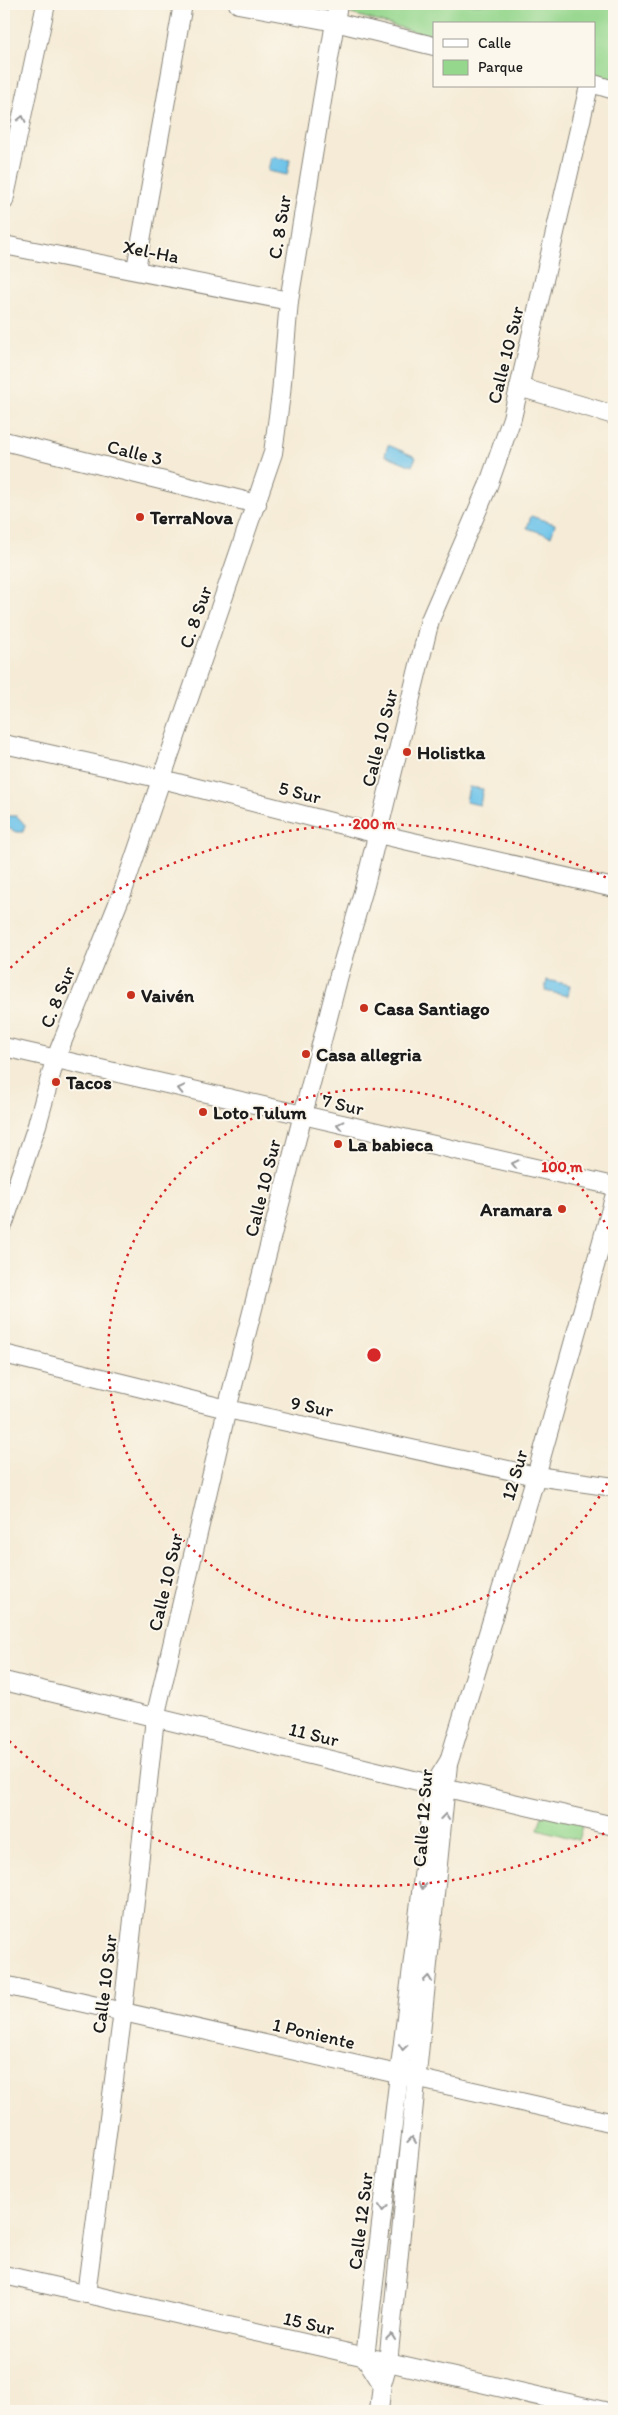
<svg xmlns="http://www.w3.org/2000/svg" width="618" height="2415" viewBox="0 0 618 2415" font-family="Itim,sans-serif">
<rect width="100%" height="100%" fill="#fbf7ec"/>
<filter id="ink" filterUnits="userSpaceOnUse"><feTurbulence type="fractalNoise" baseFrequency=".02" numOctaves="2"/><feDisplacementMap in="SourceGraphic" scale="10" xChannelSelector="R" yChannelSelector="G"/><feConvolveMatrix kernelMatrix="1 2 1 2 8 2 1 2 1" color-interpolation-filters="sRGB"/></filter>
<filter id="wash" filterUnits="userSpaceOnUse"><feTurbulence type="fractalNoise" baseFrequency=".0096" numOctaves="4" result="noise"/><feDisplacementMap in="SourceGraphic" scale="20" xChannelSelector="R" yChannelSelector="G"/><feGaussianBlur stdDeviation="1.12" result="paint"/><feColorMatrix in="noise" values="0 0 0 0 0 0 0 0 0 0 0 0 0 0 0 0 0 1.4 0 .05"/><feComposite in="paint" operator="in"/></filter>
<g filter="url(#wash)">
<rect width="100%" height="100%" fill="#f5ebd6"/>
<!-- green -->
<g fill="#96d78e" stroke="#597a55">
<path d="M 350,4 L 614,4 L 614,86 L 594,81 L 594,24 L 434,24 L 434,37 L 348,13 Z"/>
<path d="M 543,1812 L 583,1823 L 578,1840 L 538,1829 Z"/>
</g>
<!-- water -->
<g fill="#6bc2e9" stroke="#446f82">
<path d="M 271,157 L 290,160 L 287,175 L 268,171 Z"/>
<path d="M 388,445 L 416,457 L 412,466 L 385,455 Z"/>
<path d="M 531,516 L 555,524 L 551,536 L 527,528 Z"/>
<path d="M 469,787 L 483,789 L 480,805 L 466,802 Z"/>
<path d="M 8,816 L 17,816 L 25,825 L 23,832 L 16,832 L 4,826 L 4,819 Z"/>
<path d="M 547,980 L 570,985 L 568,996 L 545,991 Z"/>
</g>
</g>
<g filter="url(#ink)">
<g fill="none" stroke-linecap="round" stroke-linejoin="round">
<defs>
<g id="minor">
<path d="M 238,4 L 335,22 L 434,46"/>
<path d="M 594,84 L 614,90"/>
<path d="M 4,201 L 46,4"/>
<path d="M 4,245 L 289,301"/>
<path d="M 136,269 L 183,4"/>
<path d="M 519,387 L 614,415"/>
<path d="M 4,441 L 257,504"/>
<path d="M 4,744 L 162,779 L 378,834 L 614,888"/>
<path d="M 4,1047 L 614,1186"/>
<path d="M 4,1223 L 37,1125 L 55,1060 L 123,891 L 273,453 L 281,394 L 289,301 L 338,4"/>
<path d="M 4,1354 L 227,1409 L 536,1476 L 614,1487"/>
<path d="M 4,1681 L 447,1788 L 614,1826"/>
<path d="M 4,1985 L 614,2123"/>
<path d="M 4,2275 L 604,2411"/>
<path d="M 86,2294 L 123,2011 L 155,1718 L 227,1409 L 339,975 L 365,885 L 430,620 L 488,486 L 512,418 L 589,86"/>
<path d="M 382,2384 L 365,2357 L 434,1785 L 449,1761 L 536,1476 L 614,1198"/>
<path d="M 379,2411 L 382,2384 L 388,2363 L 448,1764"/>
</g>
</defs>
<!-- minor casing -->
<use href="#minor" stroke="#888479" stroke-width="20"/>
<!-- minor -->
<use href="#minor" stroke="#fff" stroke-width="18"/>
</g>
<!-- one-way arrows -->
<defs><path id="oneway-chevron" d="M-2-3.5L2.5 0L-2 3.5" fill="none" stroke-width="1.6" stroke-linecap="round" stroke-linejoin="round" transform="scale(1.25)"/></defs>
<g stroke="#999">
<use href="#oneway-chevron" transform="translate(22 119) rotate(-78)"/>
<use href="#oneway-chevron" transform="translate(181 1089) rotate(-167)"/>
<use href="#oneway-chevron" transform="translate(340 1125) rotate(-167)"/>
<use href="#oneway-chevron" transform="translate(515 1164) rotate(-167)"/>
<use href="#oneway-chevron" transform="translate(445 1817) rotate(-84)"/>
<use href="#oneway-chevron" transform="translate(422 1886) rotate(97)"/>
<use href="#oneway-chevron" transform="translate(428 1979) rotate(-84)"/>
<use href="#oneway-chevron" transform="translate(403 2047) rotate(97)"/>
<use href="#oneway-chevron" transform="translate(412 2140) rotate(-84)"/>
<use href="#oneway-chevron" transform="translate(383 2208) rotate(97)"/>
<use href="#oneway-chevron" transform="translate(391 2337) rotate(-84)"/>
</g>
</g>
<!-- distance rings -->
<g fill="none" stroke="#d62828" stroke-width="2.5" stroke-dasharray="2.5 5">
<path d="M614 1470A266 266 0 1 1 614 1240"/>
<path d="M611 1830A531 531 0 0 1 5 1737M5 973A531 531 0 0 1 611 880"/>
</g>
<!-- markers -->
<g fill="#c8321e" stroke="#fbf7ec" stroke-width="2">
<circle cx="140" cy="517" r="5"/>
<circle cx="407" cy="752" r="5"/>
<circle cx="131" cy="995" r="5"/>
<circle cx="364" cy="1008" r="5"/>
<circle cx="306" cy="1054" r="5"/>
<circle cx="56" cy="1082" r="5"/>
<circle cx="203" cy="1112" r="5"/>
<circle cx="338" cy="1144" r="5"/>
<circle cx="562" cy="1209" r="5"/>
</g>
<g text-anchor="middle" stroke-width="4" stroke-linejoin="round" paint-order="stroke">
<!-- street labels -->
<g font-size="19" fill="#1c1c1c" stroke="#fbf7ec">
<text transform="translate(279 227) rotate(-81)" y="7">C. 8 Sur</text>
<text transform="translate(151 251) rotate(11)" y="7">Xel-Ha</text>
<text transform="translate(505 355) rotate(-76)" y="7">Calle 10 Sur</text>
<text transform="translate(135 452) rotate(14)" y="7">Calle 3</text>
<text transform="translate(195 617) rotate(-71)" y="7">C. 8 Sur</text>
<text transform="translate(379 738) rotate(-76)" y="7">Calle 10 Sur</text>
<text transform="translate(300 792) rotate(14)" y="7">5 Sur</text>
<text transform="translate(57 997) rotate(-68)" y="7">C. 8 Sur</text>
<text transform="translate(343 1104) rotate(13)" y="7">7 Sur</text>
<text transform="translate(262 1188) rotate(-76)" y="7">Calle 10 Sur</text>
<text transform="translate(312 1406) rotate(12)" y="7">9 Sur</text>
<text transform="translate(514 1475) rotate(-74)" y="7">12 Sur</text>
<text transform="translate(165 1582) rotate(-77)" y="7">Calle 10 Sur</text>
<text transform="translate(314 1734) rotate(14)" y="7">11 Sur</text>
<text transform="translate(422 1818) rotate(-86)" y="7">Calle 12 Sur</text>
<text transform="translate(104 1984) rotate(-83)" y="7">Calle 10 Sur</text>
<text transform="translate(314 2033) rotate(13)" y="7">1 Poniente</text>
<text transform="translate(360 2221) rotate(-83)" y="7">Calle 12 Sur</text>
<text transform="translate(309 2323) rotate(13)" y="7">15 Sur</text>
</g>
<!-- poi labels -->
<g font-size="19" font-weight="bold" fill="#1c1c1c" stroke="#fbf7ec" text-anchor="start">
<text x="150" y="524">TerraNova</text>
<text x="417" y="759">Holistka</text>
<text x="141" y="1002">Vaivén</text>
<text x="374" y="1015">Casa Santiago</text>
<text x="316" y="1061">Casa allegria</text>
<text x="66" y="1089">Tacos</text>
<text x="213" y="1119">Loto Tulum</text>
<text x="348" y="1151">La babieca</text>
<text x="552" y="1216" text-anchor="end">Aramara</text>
</g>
</g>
<circle cx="374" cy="1355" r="8" fill="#d62828" stroke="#fbf7ec" stroke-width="2.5"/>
<g font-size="15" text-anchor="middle" font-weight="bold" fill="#d62828" stroke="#fbf7ec" stroke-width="4" stroke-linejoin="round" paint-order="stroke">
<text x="374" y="829">200 m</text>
<text x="562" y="1172">100 m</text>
</g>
<!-- margin -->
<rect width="618" height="2415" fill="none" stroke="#fbf7ec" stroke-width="20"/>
<!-- legend -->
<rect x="433" y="22" width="162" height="65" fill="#fbf7ec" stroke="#a29f99"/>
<rect x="443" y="39" width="25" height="8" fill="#ffffff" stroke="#a29f99"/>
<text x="478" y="48" font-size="15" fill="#1c1c1c">Calle</text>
<rect x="443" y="60" width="25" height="15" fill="#96d78e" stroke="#a29f99"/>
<text x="478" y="72" font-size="15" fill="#1c1c1c">Parque</text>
</svg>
